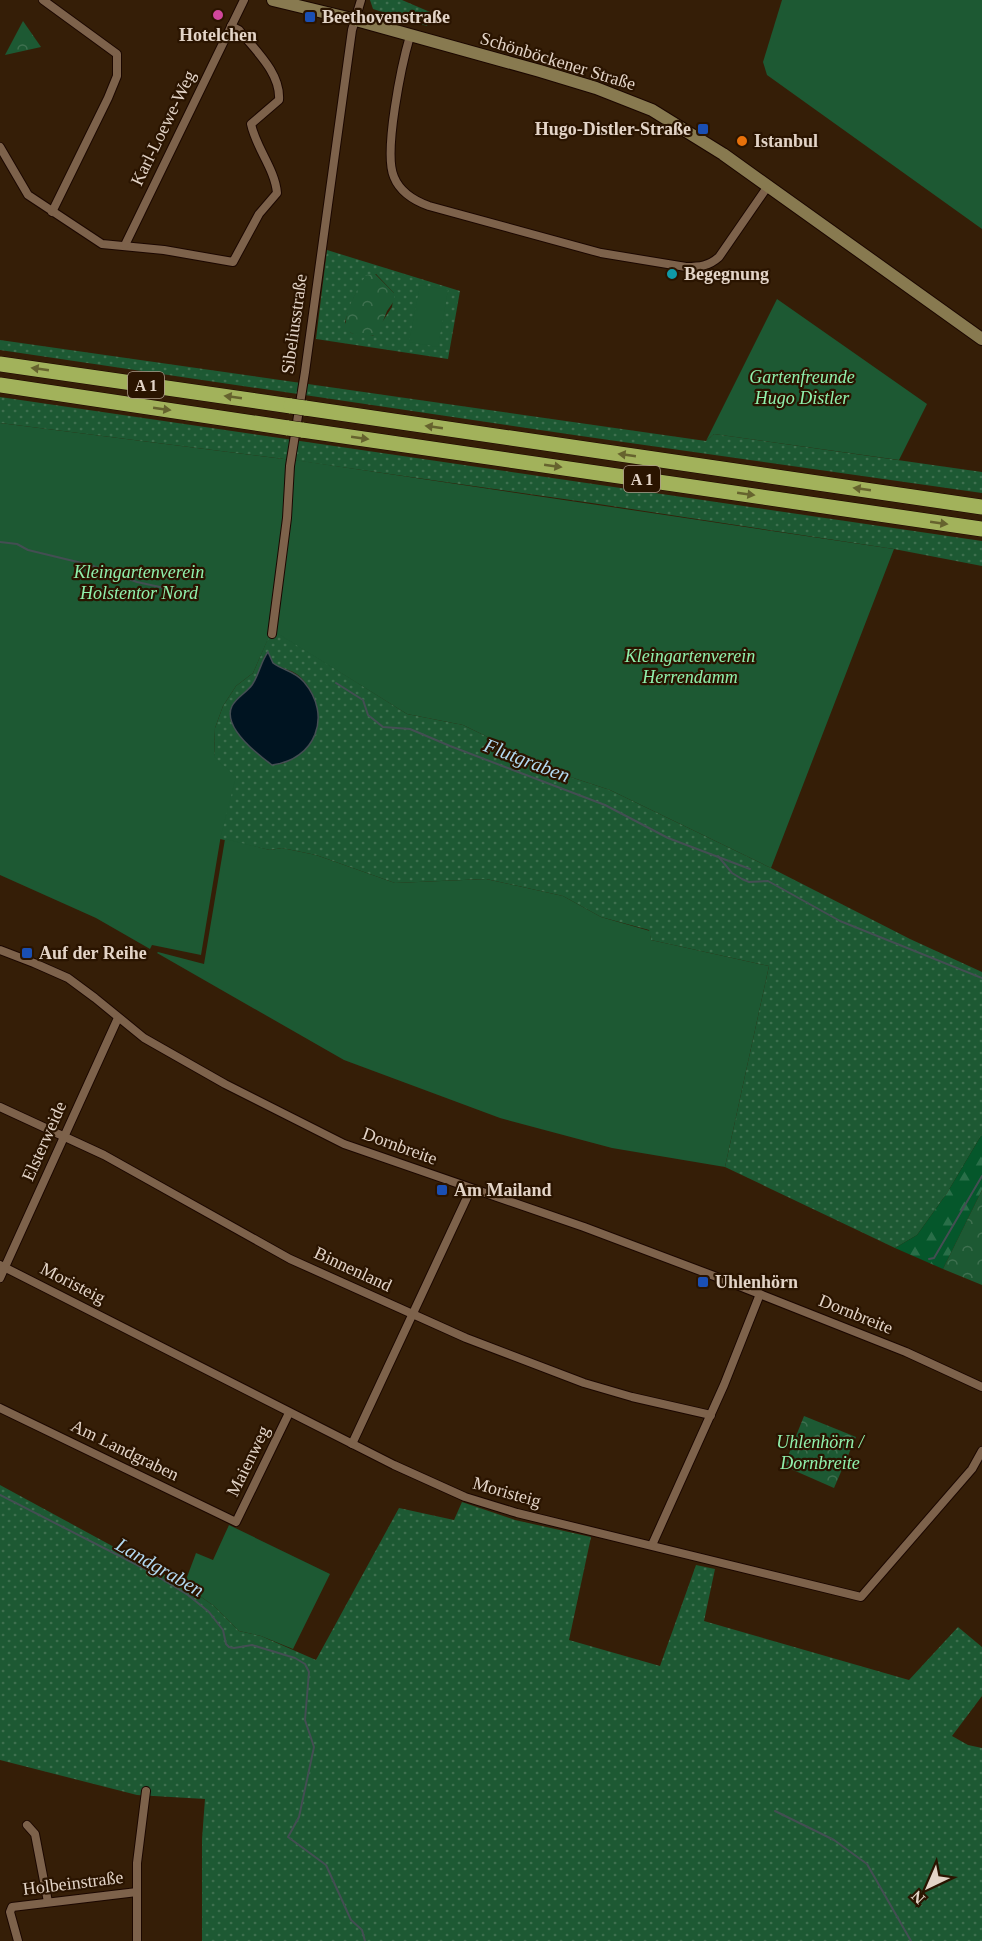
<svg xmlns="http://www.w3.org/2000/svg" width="982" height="1941" viewBox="0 0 982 1941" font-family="Georgia,serif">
<defs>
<pattern id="grass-dots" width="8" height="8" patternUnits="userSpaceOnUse" patternTransform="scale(1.5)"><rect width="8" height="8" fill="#1d5933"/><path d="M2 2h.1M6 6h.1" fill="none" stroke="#3e704f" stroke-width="1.8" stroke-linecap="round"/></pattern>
<pattern id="forest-firs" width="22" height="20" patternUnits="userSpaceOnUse" patternTransform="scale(1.5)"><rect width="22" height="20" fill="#05572b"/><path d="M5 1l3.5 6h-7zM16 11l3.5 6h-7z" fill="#296e48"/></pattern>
<pattern id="park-crowns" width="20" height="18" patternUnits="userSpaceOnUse" patternTransform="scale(1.5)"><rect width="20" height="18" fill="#1d5933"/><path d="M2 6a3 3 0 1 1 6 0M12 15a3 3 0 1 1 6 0" fill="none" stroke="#3e704f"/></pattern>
</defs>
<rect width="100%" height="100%" fill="#351e07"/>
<!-- grass -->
<g fill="url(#grass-dots)" fill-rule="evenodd">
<path d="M 370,0 L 402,0 L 430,12 L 427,26 L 373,9 Z"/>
<path d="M 327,250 L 460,291 L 448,359 L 316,339 ZM 376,274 L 394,293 L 392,307 L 373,336 L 351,333 L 345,322 C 351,304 357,282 376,274 Z"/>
<path d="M 0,340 L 706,441 L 714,434 L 982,472 L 982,493 L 581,436 L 0,350 Z"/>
<path d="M 0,397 L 982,541 L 982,566 L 894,549 L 592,503 L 292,460 L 0,423 Z"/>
<path d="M 272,629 L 407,714 L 463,725 L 500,743 L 531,764 L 610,790 L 771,868 L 910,939 L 982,972 L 982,1134 L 947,1193 L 917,1235 L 895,1248 L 725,1167 L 769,966 L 651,940 L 649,930 L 601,917 L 563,896 L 486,879 L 395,883 L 316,855 L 282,848 L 270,850 L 220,839 L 214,757 L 215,728 L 223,706 L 236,686 L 253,673 ZM 268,652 L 273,663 C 280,668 290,669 298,675 C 324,697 326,738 295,757 C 290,760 285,764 279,764 C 260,763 238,735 230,719 L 234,703 L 251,686 L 260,672 L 264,657 Z"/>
<path d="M 0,1485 L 184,1585 L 214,1606 L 239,1631 L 261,1636 L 316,1660 L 399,1508 L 454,1520 L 462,1502 L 515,1520 L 591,1537 L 569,1640 L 660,1666 L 696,1565 L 715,1569 L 704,1621 L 909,1680 L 958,1627 L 982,1647 L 982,1696 L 952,1736 L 968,1745 L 982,1748 L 982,1941 L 202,1941 L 202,1839 L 205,1799 L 137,1795 L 0,1760 Z"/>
</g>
<!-- forest -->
<path fill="url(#forest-firs)" d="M 982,1134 L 982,1190 L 943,1269 L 895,1248 L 917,1235 L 947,1193 Z"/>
<!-- park -->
<g fill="url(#park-crowns)">
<path d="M 23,21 L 41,47 L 5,55 Z"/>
<path d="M 375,274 L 394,293 L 394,301 L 387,311 L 378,334 C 371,337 362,337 354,334 C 333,328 359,287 366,275 Z"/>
<path d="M 982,1190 L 982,1285 L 943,1269 Z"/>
<path d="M 804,1416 L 856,1437 L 834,1488 L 784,1466 Z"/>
</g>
<!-- garden -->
<g fill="#1d5933">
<path d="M 782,0 L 982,0 L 982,229 L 767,75 L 763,62 Z"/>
<path d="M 420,285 L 448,290 L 438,347 L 409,342 Z"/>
<path d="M 777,299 L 927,404 L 899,460 L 714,434 L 706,441 Z"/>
<path d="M 0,423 L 292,460 L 287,518 L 295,460 L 894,549 L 771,868 L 610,790 L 531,764 L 500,743 L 463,725 L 407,714 L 272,630 L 253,673 L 236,686 L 223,706 L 215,728 L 214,757 L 236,777 L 221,835 L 201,955 L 152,945 L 150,949 L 96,918 L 0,875 Z"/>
<path d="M 225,839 L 270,850 L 282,848 L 316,855 L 395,883 L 486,879 L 563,896 L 601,917 L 650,931 L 651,940 L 769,966 L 725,1167 L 612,1148 L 500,1118 L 344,1060 L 157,953 L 158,952 L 204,964 Z"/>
<path d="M 229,1525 L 330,1574 L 293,1649 L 261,1636 L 239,1631 L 214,1606 L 184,1585 L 196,1553 L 213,1560 Z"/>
</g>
<!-- water -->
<path fill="#001421" stroke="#444e53" stroke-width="1.5" d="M 268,652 L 273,663 C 284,671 295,671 304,682 C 333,716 315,760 272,765 C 257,754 222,727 232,706 C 237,697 246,693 252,685 C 259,675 261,661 268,652 Z"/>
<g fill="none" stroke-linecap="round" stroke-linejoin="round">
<!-- stream -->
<g stroke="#444e53" stroke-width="2">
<path d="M 0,542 L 17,544 L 28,550 L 90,565 L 137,582 L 178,591 L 188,596"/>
<path d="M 336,683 L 363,700 L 368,715 L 383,727 L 410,729 L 450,746 L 605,805 L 668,838 L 750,869"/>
<path d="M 718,856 L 732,873 L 742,879 L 749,882 L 768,881 L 840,921 L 982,978"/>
<path d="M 929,1259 L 934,1258 L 982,1176"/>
<path d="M 0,1495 L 147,1570 L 188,1595 L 209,1612 L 223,1630 L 226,1644 L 229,1647 L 234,1648 L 252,1645 L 295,1658 L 305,1664 L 309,1672 L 305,1720 L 314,1747 L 299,1817 L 288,1837 L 326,1865 L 351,1920 L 362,1930 L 365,1941"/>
<path d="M 775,1811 L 834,1840 L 867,1864 L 911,1941"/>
</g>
<defs>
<g id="street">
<path d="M 43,0 L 117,54 L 117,76 L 108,98 L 52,212"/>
<path d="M 410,36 C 402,63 383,153 394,177 C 400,192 415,201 429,206 L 601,253 L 686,267 C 700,267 709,266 719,257 L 768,186"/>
<path d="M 0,147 L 28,195 L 102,244 L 164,250 L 233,262 L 259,214 L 277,193 C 275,169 256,148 251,124 L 279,100 C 281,73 255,50 239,30 L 231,26"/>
<path d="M 125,245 L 244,0"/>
<path d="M 272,634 L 287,518 L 290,466 L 305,372 L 352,30 L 361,0"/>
<path d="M 0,950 L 34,963 L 68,978 L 95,998 L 144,1038 L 225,1084 L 344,1144 L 584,1227 L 714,1276 L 906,1352 L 982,1387"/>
<path d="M 0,1107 L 104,1155 L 290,1259 L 466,1338 L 584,1383 L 632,1397 L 711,1415"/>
<path d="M 0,1265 L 394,1465 L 465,1497 L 517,1513 L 861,1597 L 972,1469 L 982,1451"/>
<path d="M 0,1278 L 118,1018"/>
<path d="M 0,1408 L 236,1522 L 289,1413"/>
<path d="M 352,1444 L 471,1189"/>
<path d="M 652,1545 L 724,1385 L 760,1294"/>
<path d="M 27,1825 L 35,1834 L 48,1902"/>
<path d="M 18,1941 L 10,1912 L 12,1907 L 137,1892"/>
<path d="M 137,1941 L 137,1863 L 146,1791"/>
</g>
<path id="secondary" d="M 273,0 L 356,20 L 540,71 L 596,88 L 652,110 L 723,154 L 982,339"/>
<g id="highway">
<path d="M 0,364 L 291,406"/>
<path d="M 0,385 L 288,428"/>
<path d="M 305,408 L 982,507"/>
<path d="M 302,430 L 982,529"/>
</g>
</defs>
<!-- street casing -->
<use href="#street" stroke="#1b0700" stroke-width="10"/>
<!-- secondary casing -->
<use href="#secondary" stroke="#1b0700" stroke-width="14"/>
<!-- highway casing -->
<use href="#highway" stroke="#1b0700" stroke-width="16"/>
<!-- street -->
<use href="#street" stroke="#7d624b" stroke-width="8"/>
<!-- secondary -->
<use href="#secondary" stroke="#887a50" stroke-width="12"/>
<!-- highway -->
<use href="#highway" stroke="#a2b25b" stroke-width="15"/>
<defs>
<g id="highway-bridge">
<path d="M 291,406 L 305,408"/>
<path d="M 288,428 L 302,430"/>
</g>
</defs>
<!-- highway-bridge casing -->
<use href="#highway-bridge" stroke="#1b0700" stroke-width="16" stroke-linecap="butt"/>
<!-- highway-bridge -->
<use href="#highway-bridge" stroke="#a2b25b" stroke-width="15"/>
</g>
<!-- one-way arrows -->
<defs><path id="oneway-solid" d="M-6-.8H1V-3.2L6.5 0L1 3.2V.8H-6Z" transform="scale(1.5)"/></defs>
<g fill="#66632e">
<use href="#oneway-solid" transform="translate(40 369) rotate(-172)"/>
<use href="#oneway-solid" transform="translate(233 397) rotate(-172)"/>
<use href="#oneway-solid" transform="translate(162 409) rotate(8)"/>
<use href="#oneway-solid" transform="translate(434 427) rotate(-172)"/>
<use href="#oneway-solid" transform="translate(360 438) rotate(8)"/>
<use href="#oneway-solid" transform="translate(627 455) rotate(-172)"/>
<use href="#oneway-solid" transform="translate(553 466) rotate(8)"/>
<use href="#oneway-solid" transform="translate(862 489) rotate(-172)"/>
<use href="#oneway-solid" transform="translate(746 494) rotate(8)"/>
<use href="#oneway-solid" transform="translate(939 523) rotate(8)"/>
</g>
<!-- markers -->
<circle fill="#d1479c" stroke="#2a1400" stroke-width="2" cx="218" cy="15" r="6"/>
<g fill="#1a4fb4" stroke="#2a1400" stroke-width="2">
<rect x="304" y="11" width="12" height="12" rx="3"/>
<rect x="697" y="123" width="12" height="12" rx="3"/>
<rect x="21" y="947" width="12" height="12" rx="3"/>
<rect x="436" y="1184" width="12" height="12" rx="3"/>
<rect x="697" y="1276" width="12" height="12" rx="3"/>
</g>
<circle fill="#e8710a" stroke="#2a1400" stroke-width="2" cx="742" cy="141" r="6"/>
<circle fill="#0f9aa8" stroke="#2a1400" stroke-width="2" cx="672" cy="274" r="6"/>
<g text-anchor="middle" stroke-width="4.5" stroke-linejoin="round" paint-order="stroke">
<!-- shield labels -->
<g fill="#2a1400" stroke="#ac9a8b" stroke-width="1.5">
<rect x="128" y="372" width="36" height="26" rx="4.5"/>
<rect x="624" y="466" width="36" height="26" rx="4.5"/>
</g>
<g font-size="16" font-weight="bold" fill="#e3d4c7">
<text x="146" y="391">A 1</text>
<text x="642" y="485">A 1</text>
</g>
<!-- poi labels -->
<g font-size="18" font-weight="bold" fill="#e3d4c7" stroke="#2a1400" text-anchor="start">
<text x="322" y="23">Beethovenstraße</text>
<text x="218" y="41" text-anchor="middle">Hotelchen</text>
<text x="691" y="135" text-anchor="end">Hugo-Distler-Straße</text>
<text x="754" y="147">Istanbul</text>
<text x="684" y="280">Begegnung</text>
<text x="39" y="959">Auf der Reihe</text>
<text x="454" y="1196">Am Mailand</text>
<text x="715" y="1288">Uhlenhörn</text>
</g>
<!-- street labels -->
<g font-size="18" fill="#e3d4c7" stroke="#2a1400">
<text transform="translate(558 61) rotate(17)" y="6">Schönböckener Straße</text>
<text transform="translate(163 128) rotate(-64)" y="6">Karl-Loewe-Weg</text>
<text transform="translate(294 324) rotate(-82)" y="6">Sibeliusstraße</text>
<text transform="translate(44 1141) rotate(-66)" y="6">Elsterweide</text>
<text transform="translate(400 1146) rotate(20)" y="6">Dornbreite</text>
<text transform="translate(353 1269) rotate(25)" y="6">Binnenland</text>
<text transform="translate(73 1283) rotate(27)" y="6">Moristeig</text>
<text transform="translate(856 1314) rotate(22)" y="6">Dornbreite</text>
<text transform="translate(125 1450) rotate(26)" y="6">Am Landgraben</text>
<text transform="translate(248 1461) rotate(-64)" y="6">Maienweg</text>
<text transform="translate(507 1492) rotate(16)" y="6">Moristeig</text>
<text transform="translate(73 1883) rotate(-7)" y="6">Holbeinstraße</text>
</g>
<!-- park labels -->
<g font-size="18" font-style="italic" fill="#90f1ac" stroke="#2a1400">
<text x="802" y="383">Gartenfreunde<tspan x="802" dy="21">Hugo Distler</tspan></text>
<text x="139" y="578">Kleingartenverein<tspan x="139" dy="21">Holstentor Nord</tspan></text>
<text x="690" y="662">Kleingartenverein<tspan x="690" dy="21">Herrendamm</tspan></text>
<text x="820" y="1448">Uhlenhörn /<tspan x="820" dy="21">Dornbreite</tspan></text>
</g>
<!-- water labels -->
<g font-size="20" font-style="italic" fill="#b2d9f1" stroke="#2a1400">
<text transform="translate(527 760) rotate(21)" y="7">Flutgraben</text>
<text transform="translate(160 1567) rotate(30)" y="7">Landgraben</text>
</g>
</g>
<!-- north arrow -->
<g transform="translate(928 1887) rotate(224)" stroke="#2a1400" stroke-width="4.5" paint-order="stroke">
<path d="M0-4.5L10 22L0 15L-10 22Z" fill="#e3d4c7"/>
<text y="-9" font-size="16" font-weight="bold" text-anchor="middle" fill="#e3d4c7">N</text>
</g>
</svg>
